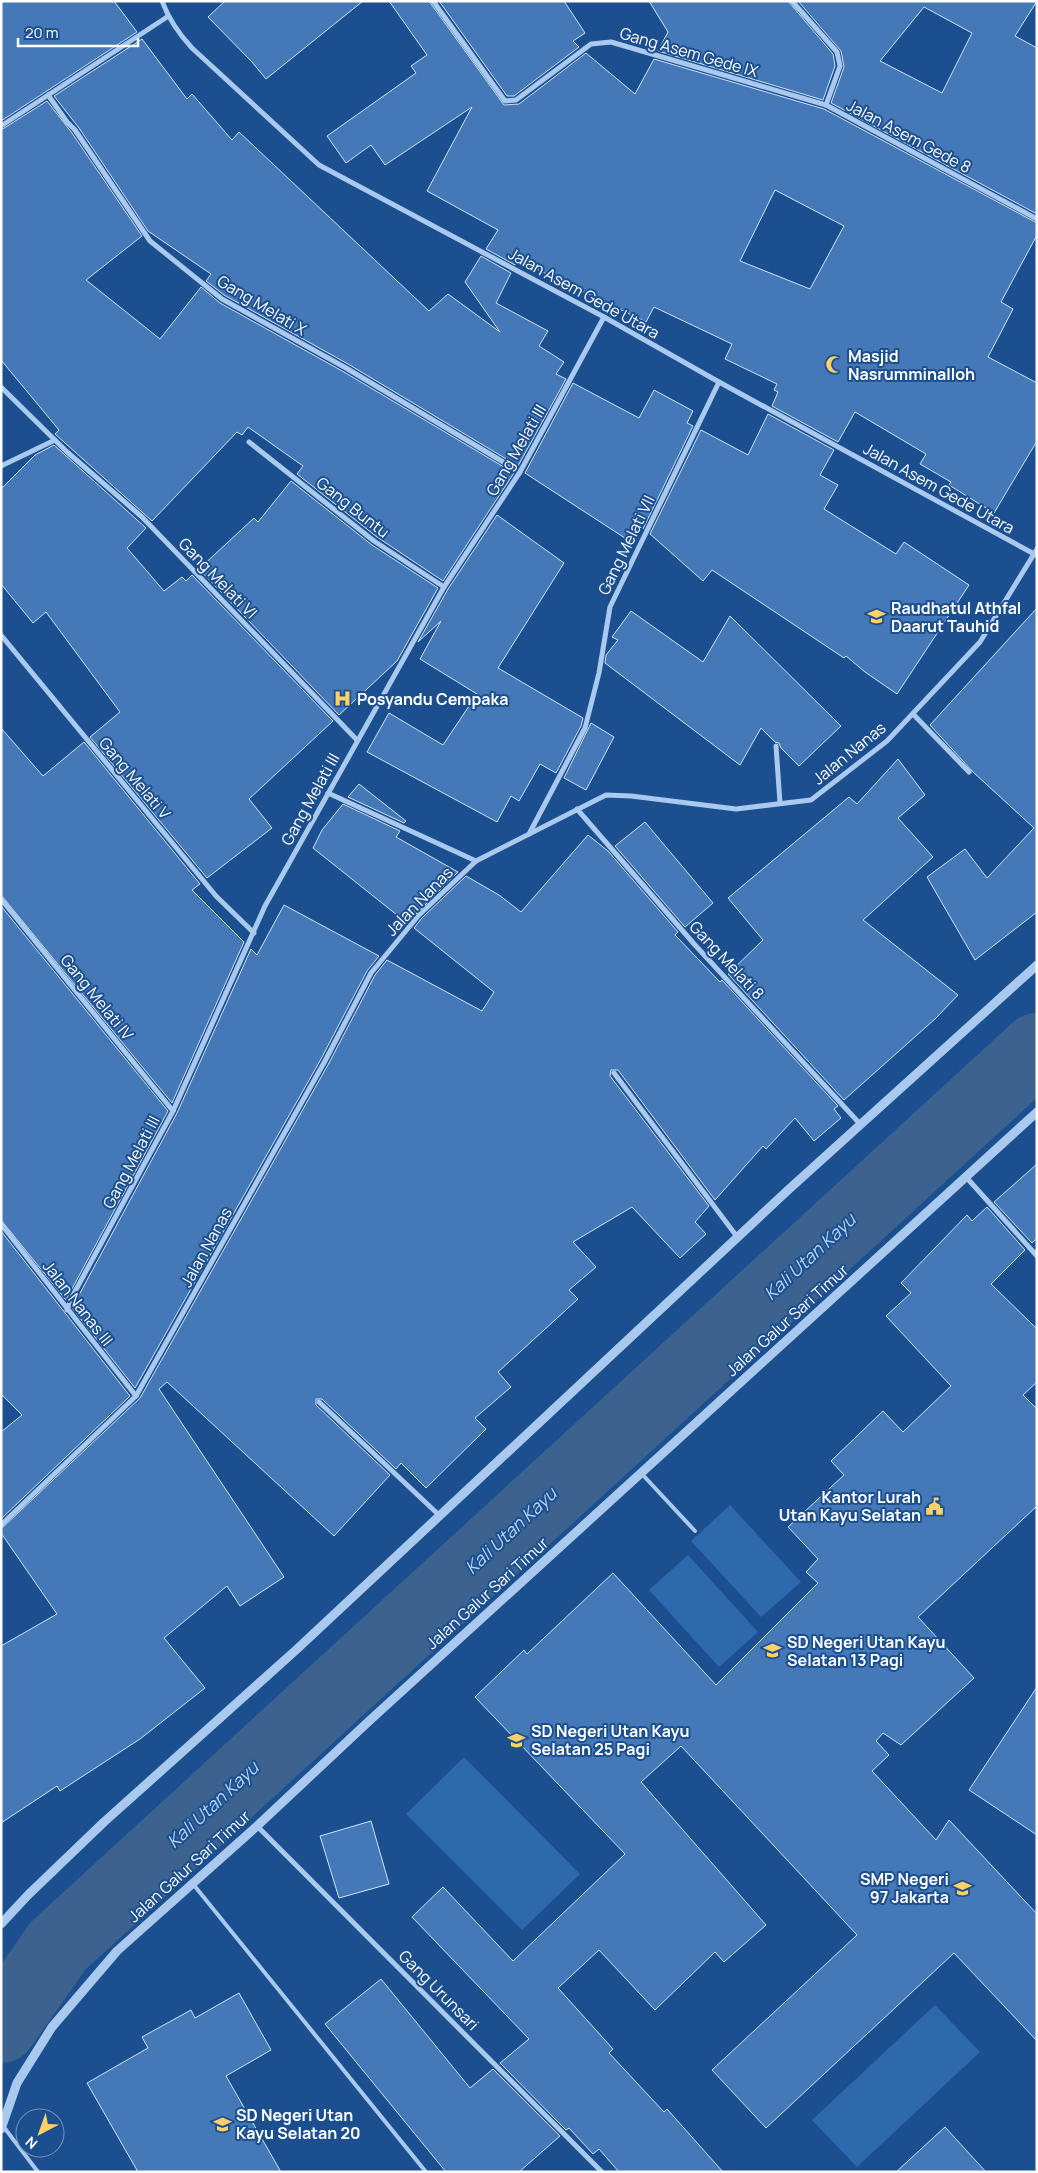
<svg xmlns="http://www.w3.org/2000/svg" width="1038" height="2173" viewBox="0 0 1038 2173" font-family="Manrope,sans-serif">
<rect width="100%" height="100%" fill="#1b4f8f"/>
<!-- green -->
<g fill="#2e69ad">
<path d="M 730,1505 L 801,1582 L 761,1617 L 691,1541 Z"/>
<path d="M 688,1555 L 758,1632 L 719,1667 L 649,1590 Z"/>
<path d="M 464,1757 L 580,1874 L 522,1930 L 406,1814 Z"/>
<path d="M 935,2005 L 980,2052 L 857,2167 L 812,2120 Z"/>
</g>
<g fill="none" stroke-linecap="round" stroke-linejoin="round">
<!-- river -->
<path stroke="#3c6290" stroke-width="72" d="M 1,2027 L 58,1946 L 1037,1049"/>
</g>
<!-- building -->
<g fill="#4478b7" stroke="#cfe3fa" fill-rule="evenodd">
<path d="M 1,1 L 114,1 L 137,32 L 1,121 Z"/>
<path d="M 225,1 L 363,1 L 266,79 L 252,62 L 208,17 Z"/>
<path d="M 389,1 L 429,1 L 504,105 L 519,104 L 586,53 L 635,94 L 654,59 L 824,109 L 1037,223 L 1037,235 L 1001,302 L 1013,309 L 988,357 L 1037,383 L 1037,441 L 994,513 L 949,485 L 951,482 L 920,464 L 926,454 L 855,412 L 838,442 L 772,406 L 778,392 L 774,390 L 777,384 L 725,359 L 732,344 L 654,307 L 646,322 L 518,260 L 515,265 L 486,249 L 498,230 L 427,191 L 472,107 L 385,165 L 371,145 L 346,163 L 327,136 L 416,73 L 411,66 L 427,55 ZM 775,190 L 844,226 L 810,289 L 740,261 Z"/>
<path d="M 439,1 L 564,1 L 585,33 L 573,41 L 579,47 L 514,96 L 507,96 Z"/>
<path d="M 649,1 L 788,1 L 833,54 L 835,66 L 823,100 L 658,51 L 668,32 Z"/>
<path d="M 798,1 L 1037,1 L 1015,36 L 1037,48 L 1037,214 L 831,103 L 844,67 L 841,51 ZM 924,7 L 972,33 L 942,93 L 880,61 Z"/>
<path d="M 142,39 L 187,99 L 192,94 L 232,140 L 239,132 L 429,311 L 448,294 L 500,332 L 465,282 L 481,256 L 511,273 L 496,303 L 548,331 L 539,346 L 564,362 L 556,374 L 566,379 L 518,466 L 348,364 L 224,295 L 206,281 L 211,274 L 148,231 L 79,128 L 54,96 Z"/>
<path d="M 47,101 L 72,133 L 142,236 L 86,280 L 160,339 L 201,287 L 220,303 L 344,372 L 514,473 L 443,581 L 377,537 L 297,474 L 303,466 L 248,427 L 242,435 L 237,432 L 152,521 L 55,434 L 59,430 L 1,360 L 1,130 Z"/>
<path d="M 573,383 L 639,418 L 654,390 L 693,411 L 687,423 L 693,426 L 643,529 L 636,523 L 628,540 L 525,473 Z"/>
<path d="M 768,414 L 834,450 L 820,475 L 838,485 L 824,509 L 896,554 L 904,542 L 969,585 L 897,694 L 865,672 L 846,656 L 844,658 L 712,570 L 703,581 L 650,534 L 701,430 L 748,455 Z"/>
<path d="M 54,445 L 146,528 L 127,548 L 164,591 L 182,577 L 186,581 L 192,575 L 333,721 L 249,799 L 272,828 L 207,878 L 90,737 L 120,712 L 46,612 L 33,623 L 1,584 L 1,489 L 35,455 Z"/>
<path d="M 291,481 L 372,545 L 438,588 L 397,661 L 339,715 L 199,569 L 254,518 L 258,522 Z"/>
<path d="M 497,515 L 564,563 L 498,668 L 583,718 L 581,726 L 556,773 L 540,764 L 519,801 L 511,796 L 497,822 L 367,752 L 389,713 L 443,745 L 477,694 L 420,659 L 441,621 L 418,642 L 448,589 Z"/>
<path d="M 1037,608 L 1037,912 L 975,960 L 927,877 L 965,849 L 987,878 L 1034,828 L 973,772 L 930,725 Z"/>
<path d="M 631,611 L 703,662 L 730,616 L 841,726 L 799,766 L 781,748 L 779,743 L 775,742 L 761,728 L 740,765 L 605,663 L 606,655 L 618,640 L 612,637 Z"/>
<path d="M 591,723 L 614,737 L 586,790 L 564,778 Z"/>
<path d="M 1,728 L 43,776 L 84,742 L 200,884 L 192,890 L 244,942 L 172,1103 L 1,895 Z"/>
<path d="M 898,759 L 925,795 L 898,818 L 933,857 L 863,920 L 958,995 L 935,1019 L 844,1100 L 728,974 L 763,940 L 728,898 L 849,797 L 857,804 Z"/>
<path d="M 359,784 L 406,821 L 404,823 L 348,797 Z"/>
<path d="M 343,804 L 400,831 L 396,837 L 458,872 L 407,923 L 313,848 L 322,830 Z"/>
<path d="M 645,822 L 713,903 L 685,927 L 615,846 Z"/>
<path d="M 588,835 L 608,851 L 678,932 L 675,935 L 720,982 L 722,980 L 838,1106 L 834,1109 L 841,1118 L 814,1141 L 795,1118 L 766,1149 L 763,1146 L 715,1200 L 618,1070 L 611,1070 L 610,1076 L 709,1206 L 695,1222 L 706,1234 L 680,1258 L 632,1207 L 573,1242 L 596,1267 L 569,1290 L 578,1299 L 498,1372 L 511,1387 L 475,1418 L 486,1429 L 426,1488 L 401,1463 L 396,1469 L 322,1399 L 316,1399 L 316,1405 L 390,1475 L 334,1536 L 167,1382 L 159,1389 L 284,1577 L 240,1606 L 227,1586 L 164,1638 L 205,1688 L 140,1739 L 60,1791 L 57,1786 L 1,1823 L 1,1646 L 57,1614 L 1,1533 L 1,1529 L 140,1398 L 329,1063 L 375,975 L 387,960 L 482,1011 L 494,992 L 414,928 L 422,918 L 466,876 L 499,895 L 521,912 Z"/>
<path d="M 284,905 L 379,956 L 367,971 L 321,1059 L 135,1388 L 72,1308 L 177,1113 L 251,949 L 257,955 Z"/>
<path d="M 1,906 L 168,1111 L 66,1300 L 1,1220 Z"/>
<path d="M 1037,1164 L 1037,1238 L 1032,1243 L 994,1202 Z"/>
<path d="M 987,1207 L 1025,1250 L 991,1284 L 1037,1329 L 1037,1382 L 1023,1395 L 1037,1409 L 1037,1506 L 918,1617 L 974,1678 L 901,1745 L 883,1733 L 876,1741 L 889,1755 L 872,1771 L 936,1840 L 949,1820 L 1037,1914 L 1037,2041 L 954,1953 L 766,2128 L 712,2070 L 857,1935 L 681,1746 L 641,1782 L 766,1925 L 724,1962 L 715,1952 L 655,2010 L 599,1950 L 558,1988 L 613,2049 L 609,2053 L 664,2112 L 667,2109 L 723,2172 L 619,2172 L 599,2149 L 593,2154 L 569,2128 L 566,2130 L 500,2063 L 529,2039 L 412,1917 L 443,1887 L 513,1961 L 625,1854 L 475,1697 L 524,1650 L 527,1654 L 613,1573 L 716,1685 L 818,1583 L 806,1572 L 818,1559 L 788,1527 L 844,1475 L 831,1461 L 883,1411 L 903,1432 L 951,1386 L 886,1316 L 911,1293 L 901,1283 L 967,1215 L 972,1221 Z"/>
<path d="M 1,1231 L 130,1396 L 1,1519 L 1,1432 L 22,1415 L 1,1394 Z"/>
<path d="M 1037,1687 L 1037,1835 L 969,1790 Z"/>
<path d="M 371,1821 L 389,1884 L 339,1898 L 320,1836 Z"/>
<path d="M 381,1979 L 470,2088 L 493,2069 L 560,2136 L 519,2172 L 446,2172 L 325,2024 Z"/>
<path d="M 239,1993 L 271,2050 L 226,2076 L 281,2172 L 138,2172 L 87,2083 L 148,2048 L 142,2037 L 191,2010 L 195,2018 Z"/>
<path d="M 945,2127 L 986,2172 L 896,2172 Z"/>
</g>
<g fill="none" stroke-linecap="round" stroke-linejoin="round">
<!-- service -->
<g stroke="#a9c9ee" stroke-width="4">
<path d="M 641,1473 L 695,1531"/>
<path d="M 193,1884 L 426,2172"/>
<path d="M 3,2126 L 38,2172"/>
</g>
<!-- minor -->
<g stroke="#a9c9ee" stroke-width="5">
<path d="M 162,1 C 169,20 178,33 192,48 L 319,165 L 604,317 L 719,382 L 1036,555"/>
<path d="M 433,1 L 505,101 L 516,100 L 591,44 L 611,42 L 826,105"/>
<path d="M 792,1 L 837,52 L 840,66 L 826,105 L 1037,219"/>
<path d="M 48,95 L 67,122 L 75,130 L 150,241 L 222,299 L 346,368 L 520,472"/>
<path d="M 1,126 L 167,17"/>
<path d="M 1,387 L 66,451 L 142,517 L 357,740"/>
<path d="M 249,442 L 374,541 L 444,587"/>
<path d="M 1,466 L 55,440"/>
<path d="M 1,635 L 216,896 L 254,933"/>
<path d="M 913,714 L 969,772"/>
<path d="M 776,746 L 780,803"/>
<path d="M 328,793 L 476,861"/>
<path d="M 577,809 L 695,945 L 861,1125"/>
<path d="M 529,834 L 585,728 L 599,673 L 610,607 L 719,382"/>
<path d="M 1,899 L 173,1111"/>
<path d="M 614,1073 L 738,1238"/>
<path d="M 966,1177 L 1037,1256"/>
<path d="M 1,1224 L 136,1396"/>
<path d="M 67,1310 L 72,1297 L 173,1111 L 265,906 L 444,587 L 520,472 L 604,317"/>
<path d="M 319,1402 L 440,1516"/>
<path d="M 1,1525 L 136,1396 L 325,1061 L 371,973 L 419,915 L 476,861 L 606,795 L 631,796 L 736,809 L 811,800 L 887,741 L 980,642 L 1037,549"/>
<path d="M 257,1826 L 602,2172"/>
</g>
<!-- tertiary -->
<g stroke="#a9c9ee" stroke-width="9">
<path d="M 1,1924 L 28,1895 L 104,1822 L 296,1650 L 787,1191 L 1037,965"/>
<path d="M 1,2129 L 17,2083 L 52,2027 L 117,1951 L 257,1826 L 368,1722 L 1037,1112"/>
</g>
</g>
<!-- icons -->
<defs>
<symbol id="mosque-bare" viewBox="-9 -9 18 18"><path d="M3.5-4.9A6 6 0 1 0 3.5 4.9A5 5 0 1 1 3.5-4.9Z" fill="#ffd166" stroke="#1b4f8f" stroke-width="2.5" paint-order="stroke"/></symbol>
<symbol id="school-bare" viewBox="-9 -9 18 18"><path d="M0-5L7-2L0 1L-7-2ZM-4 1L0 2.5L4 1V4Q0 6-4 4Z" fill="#ffd166" stroke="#1b4f8f" stroke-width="2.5" paint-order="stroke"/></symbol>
<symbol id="hospital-bare" viewBox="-9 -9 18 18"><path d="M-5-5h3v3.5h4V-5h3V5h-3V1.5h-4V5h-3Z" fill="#ffd166" stroke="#1b4f8f" stroke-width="2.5" paint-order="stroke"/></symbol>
<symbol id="civic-bare" viewBox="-9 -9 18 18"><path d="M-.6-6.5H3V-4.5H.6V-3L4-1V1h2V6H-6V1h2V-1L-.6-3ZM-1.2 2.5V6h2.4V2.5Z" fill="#ffd166" stroke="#1b4f8f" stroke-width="2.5" paint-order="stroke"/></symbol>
</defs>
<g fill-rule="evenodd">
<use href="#mosque-bare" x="822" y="352" width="25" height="25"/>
<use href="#school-bare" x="864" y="604" width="25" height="25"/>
<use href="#hospital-bare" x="330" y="686" width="25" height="25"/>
<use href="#civic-bare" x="922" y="1494" width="25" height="25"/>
<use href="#school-bare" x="760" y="1638" width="25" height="25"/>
<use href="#school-bare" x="504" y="1728" width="25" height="25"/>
<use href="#school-bare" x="950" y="1876" width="25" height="25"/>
<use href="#school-bare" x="210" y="2112" width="25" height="25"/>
</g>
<g text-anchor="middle" stroke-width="4" stroke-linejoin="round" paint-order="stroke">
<!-- street labels -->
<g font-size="16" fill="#fff" stroke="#1b4f8f">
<text transform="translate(689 52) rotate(16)" y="6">Gang Asem Gede IX</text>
<text transform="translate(909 136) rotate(28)" y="6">Jalan Asem Gede 8</text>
<text transform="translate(584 293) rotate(29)" y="6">Jalan Asem Gede Utara</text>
<text transform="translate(262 305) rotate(31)" y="6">Gang Melati X</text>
<text transform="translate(516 450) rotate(-60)" y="6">Gang Melati III</text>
<text transform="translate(939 488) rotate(29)" y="6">Jalan Asem Gede Utara</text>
<text transform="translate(353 507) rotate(38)" y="6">Gang Buntu</text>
<text transform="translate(626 545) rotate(-64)" y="6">Gang Melati VII</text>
<text transform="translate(218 578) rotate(46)" y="6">Gang Melati VI</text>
<text transform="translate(849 753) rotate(-39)" y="6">Jalan Nanas</text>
<text transform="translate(135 778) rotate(50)" y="6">Gang Melati V</text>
<text transform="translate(310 799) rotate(-61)" y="6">Gang Melati III</text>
<text transform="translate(419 901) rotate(-46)" y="6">Jalan Nanas</text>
<text transform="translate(727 960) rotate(47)" y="6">Gang Melati 8</text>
<text transform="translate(97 997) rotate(51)" y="6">Gang Melati IV</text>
<text transform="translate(131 1162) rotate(-62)" y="6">Gang Melati III</text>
<text transform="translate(206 1247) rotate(-61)" y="6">Jalan Nanas</text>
<text transform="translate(78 1303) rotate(52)" y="6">Jalan Nanas III</text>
<text transform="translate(787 1320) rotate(-42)" y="6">Jalan Galur Sari Timur</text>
<text transform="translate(487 1593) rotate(-42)" y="6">Jalan Galur Sari Timur</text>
<text transform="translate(189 1866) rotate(-42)" y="6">Jalan Galur Sari Timur</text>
<text transform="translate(439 1990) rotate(45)" y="6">Gang Urunsari</text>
</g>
<!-- poi labels -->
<g font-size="16" font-weight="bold" fill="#fff" stroke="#1b4f8f" text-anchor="start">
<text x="848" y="362">Masjid<tspan x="848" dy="18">Nasrumminalloh</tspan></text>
<text x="891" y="614">Raudhatul Athfal<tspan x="891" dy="18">Daarut Tauhid</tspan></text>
<text x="357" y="705">Posyandu Cempaka</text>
<text x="921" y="1503" text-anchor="end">Kantor Lurah<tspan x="921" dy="18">Utan Kayu Selatan</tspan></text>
<text x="787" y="1648">SD Negeri Utan Kayu<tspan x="787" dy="18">Selatan 13 Pagi</tspan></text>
<text x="531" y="1737">SD Negeri Utan Kayu<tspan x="531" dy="18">Selatan 25 Pagi</tspan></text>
<text x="949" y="1885" text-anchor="end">SMP Negeri<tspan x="949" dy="18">97 Jakarta</tspan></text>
<text x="236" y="2121">SD Negeri Utan<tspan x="236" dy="18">Kayu Selatan 20</tspan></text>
</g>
<!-- water labels -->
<g font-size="18" font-style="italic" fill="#b5d3f5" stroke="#1b4f8f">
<text transform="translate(810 1257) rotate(-43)" y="6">Kali Utan Kayu</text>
<text transform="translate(511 1531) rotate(-43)" y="6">Kali Utan Kayu</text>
<text transform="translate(213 1805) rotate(-43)" y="6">Kali Utan Kayu</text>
</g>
</g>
<!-- border -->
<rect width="1038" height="2173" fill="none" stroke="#ffffff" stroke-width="5"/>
<!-- north arrow -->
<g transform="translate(40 2133) rotate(221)"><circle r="24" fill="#1b4f8f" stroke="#7695bc"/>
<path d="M0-4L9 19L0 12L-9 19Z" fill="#ffd166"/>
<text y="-8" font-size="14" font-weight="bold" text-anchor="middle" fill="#ffffff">N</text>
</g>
<!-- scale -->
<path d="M18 38v8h120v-8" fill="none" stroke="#ffffff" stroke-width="2.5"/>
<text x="25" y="38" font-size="15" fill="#ffffff" stroke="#1b4f8f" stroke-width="4" paint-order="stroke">20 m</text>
</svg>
